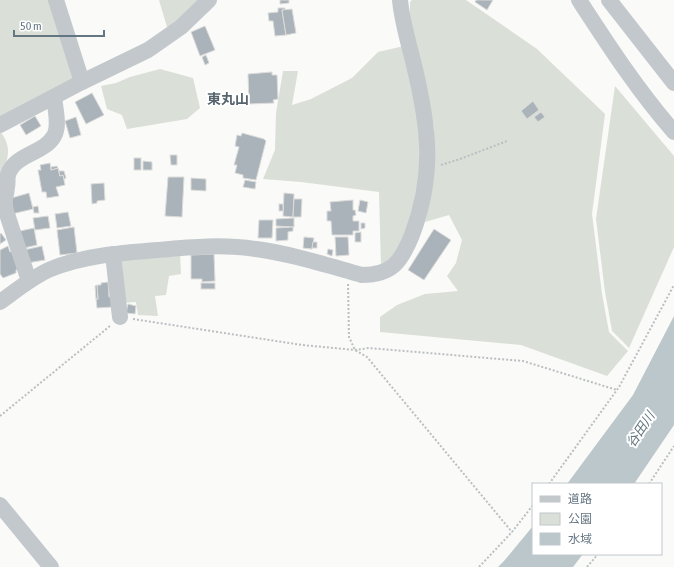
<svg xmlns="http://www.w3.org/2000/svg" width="674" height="567" viewBox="0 0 674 567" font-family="'Asap Condensed','Noto Sans JP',sans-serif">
<rect width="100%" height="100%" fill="#fafaf8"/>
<!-- green -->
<g fill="#dadfd7">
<path d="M 0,0 L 49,0 L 77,80 L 0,120 Z"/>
<path d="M 159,0 L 202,0 L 180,23 L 167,27 Z"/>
<path d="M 412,0 L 466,0 L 537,49 L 605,114 L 592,214 L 602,294 L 609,332 L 628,351 L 607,376 L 521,345 L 380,332 L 380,317 L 397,305 L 425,294 L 458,291 L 447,276 L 456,263 L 462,240 L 449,215 L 425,222 L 434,176 L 434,128 L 410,21 L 410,2 Z"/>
<path d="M 404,46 L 420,119 L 421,171 L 413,214 L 405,237 L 392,257 L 381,266 L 379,192 L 301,182 L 263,179 L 275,150 L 276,113 L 283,71 L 298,71 L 292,105 L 311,99 L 352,78 L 378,52 Z"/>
<path d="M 160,69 L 193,78 L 200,108 L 187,119 L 127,129 L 122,115 L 107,109 L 101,86 L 116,83 L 130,77 Z"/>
<path d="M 615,86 L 674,156 L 674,247 L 629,348 L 612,331 L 605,292 L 596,219 Z"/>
<path d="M 0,131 C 13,148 8,160 0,177 Z"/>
<path d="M 180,254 L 181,274 L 169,276 L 166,295 L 155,296 L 158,316 L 138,315 L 136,302 L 123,303 L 122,259 Z"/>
</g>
<!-- water -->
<g fill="#bbc7cb">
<path d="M 674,316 L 674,425 L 634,484 L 567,484 L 633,395 Z"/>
<path d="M 533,526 L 533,554 L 583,554 L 573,567 L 498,567 L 504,561 Z"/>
</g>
<!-- building -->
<g fill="#aab3b9" stroke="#dcdcda">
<path d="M 280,0 L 289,0 L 289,3 L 280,4 Z"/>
<path d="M 476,0 L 493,0 L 487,10 L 475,2 Z"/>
<path d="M 278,8 L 285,8 L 285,10 L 282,10 L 286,35 L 275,36 L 273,21 L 269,21 L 268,13 L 278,12 Z"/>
<path d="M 292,9 L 296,33 L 286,35 L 282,10 Z"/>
<path d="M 205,26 L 215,50 L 200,56 L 191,32 Z"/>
<path d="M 206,55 L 209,63 L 205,65 L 202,57 Z"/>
<path d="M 272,72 L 272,75 L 277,75 L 278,99 L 273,100 L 274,103 L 249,104 L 248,74 Z"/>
<path d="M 92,93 L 104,115 L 86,124 L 75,102 Z"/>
<path d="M 533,101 L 539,110 L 527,119 L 521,111 Z"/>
<path d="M 541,112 L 545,117 L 538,122 L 534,117 Z"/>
<path d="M 35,116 L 41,126 L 26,135 L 20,125 Z"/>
<path d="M 76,117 L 81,135 L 70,138 L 65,121 Z"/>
<path d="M 242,133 L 264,139 L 266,141 L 256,180 L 243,178 L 243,175 L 235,173 L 237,165 L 234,165 L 239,147 L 235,146 L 237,135 L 241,136 Z"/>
<path d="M 170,155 L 177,155 L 177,165 L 171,165 Z"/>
<rect x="134" y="158" width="7" height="12"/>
<path d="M 143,161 L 152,162 L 152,170 L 143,170 Z"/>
<path d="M 50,163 L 51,170 L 58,168 L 60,176 L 63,175 L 65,185 L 56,187 L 59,196 L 47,198 L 46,192 L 42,192 L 38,170 L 41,170 L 40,165 Z"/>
<path d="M 57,166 L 59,171 L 64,171 L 66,178 L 64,179 L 63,175 L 60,176 L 58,168 L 51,170 L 51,167 Z"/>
<path d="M 168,177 L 184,177 L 182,217 L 165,216 Z"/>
<path d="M 191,178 L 206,179 L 206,191 L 191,190 Z"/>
<path d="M 245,180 L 256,182 L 255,189 L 243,187 Z"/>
<path d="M 104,183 L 105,200 L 97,201 L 97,203 L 92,204 L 91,184 Z"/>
<path d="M 29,193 L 33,209 L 12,214 L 8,199 Z"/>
<path d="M 284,193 L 294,194 L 293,217 L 283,216 Z"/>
<path d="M 294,199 L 302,199 L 301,217 L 293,217 Z"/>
<path d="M 353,200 L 353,210 L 355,210 L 356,215 L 353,216 L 353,221 L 359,221 L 359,231 L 353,231 L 353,235 L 332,235 L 331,221 L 327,221 L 327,211 L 331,211 L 330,202 Z"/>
<path d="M 360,200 L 368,202 L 366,213 L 358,211 Z"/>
<rect x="279" y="204" width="4" height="7"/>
<path d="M 38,206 L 39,213 L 34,213 L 33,207 Z"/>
<path d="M 68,212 L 71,226 L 57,228 L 55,214 Z"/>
<path d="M 48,216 L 50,228 L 35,230 L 33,218 Z"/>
<path d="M 294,218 L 294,227 L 276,226 L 276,219 Z"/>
<path d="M 259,220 L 273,220 L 272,238 L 258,238 Z"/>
<path d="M 361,223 L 365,223 L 365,228 L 361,229 Z"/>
<path d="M 74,227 L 77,253 L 60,255 L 57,230 Z"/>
<path d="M 293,227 L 293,231 L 288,232 L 288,240 L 276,241 L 276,228 Z"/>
<path d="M 34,228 L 37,245 L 24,248 L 20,231 Z"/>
<path d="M 434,229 L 451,240 L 424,280 L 408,270 Z"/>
<path d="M 361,232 L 361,242 L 355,242 L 355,233 Z"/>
<path d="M 1,233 L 6,240 L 0,244 L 0,234 Z"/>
<path d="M 304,237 L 314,238 L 312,249 L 303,248 Z"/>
<path d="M 335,237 L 348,237 L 349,255 L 336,256 Z"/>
<path d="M 313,242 L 317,242 L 317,248 L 312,248 Z"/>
<path d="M 8,246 L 10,252 L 13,251 L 20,269 L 16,270 L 16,273 L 3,278 L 0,274 L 0,250 Z"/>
<path d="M 42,246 L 45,260 L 27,263 L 24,250 Z"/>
<path d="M 328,249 L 333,250 L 332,256 L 327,254 Z"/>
<path d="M 214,254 L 215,281 L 202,282 L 202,279 L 191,279 L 191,255 Z"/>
<path d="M 108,282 L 109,297 L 111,297 L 112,307 L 97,308 L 96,299 L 98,299 L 97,285 L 101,285 L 101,283 Z"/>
<rect x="201" y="283" width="14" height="6"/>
<path d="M 97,285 L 98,299 L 96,299 L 95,286 Z"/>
<path d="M 128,304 L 136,306 L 135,314 L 126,313 Z"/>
</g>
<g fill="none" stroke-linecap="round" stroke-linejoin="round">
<!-- path -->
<g stroke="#bbbfc2" stroke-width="2" stroke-dasharray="2 2" stroke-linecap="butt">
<path d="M 441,165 L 460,159 L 507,141"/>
<path d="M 348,284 L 349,337 L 355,350 L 367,357 L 512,532"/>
<path d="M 133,319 L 302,345 L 355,350 L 369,348 L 523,361 L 617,390"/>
<path d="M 0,416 L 110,326"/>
<path d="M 549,484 L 619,387 L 674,285"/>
<path d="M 649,484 L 674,446"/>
<path d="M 479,567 L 512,532 L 533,505"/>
<path d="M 587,567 L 598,554"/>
</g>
<!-- minor -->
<g stroke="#c3c8cc" stroke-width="16">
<path d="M 56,0 L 82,82"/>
<path d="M 579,0 C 609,46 638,91 674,132"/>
<path d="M 609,0 L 674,83"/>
<path d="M 0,125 L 82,82 L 148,50 L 181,27 L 209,0"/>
<path d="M 113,254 L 120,317"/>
<path d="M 29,281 L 6,211 C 3,199 6,199 7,187 C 8,184 7,179 8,175 C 14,154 44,154 54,136 C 60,126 55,108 54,97"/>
<path d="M 0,302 C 17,290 32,277 51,269 C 85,255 123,253 158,250 C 191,247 223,244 256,249 C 292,254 326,265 362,275 C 392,275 401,262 412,235 C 435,174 429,127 414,65 C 409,44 402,22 400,0"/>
<path d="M 0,505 L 51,567"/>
</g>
</g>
<g text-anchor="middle" stroke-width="4" stroke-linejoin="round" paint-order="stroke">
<!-- water labels -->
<g font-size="13" font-style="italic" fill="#60757c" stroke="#fff">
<text transform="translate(640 429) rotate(-56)" y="5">谷田川</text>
</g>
<!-- quarter labels -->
<g font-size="14" font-weight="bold" fill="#57646e" stroke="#fff">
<text x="228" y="104">東丸山</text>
</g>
</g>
<!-- legend -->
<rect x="532" y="483" width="130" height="72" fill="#ffffff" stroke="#c1c8cd"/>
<rect x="540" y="496" width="20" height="6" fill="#c3c8cc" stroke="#c1c8cd"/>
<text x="568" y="503" font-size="12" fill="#657683">道路</text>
<rect x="540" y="513" width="20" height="12" fill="#dadfd7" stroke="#c1c8cd"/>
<text x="568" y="523" font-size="12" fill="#657683">公園</text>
<rect x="540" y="533" width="20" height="12" fill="#bbc7cb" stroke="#c1c8cd"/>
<text x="568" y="543" font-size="12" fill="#657683">水域</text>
<!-- scale -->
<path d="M14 30v6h90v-6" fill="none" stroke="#657683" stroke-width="2"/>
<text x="20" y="30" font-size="12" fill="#657683" stroke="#ffffff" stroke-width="3" paint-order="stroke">50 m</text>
</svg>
